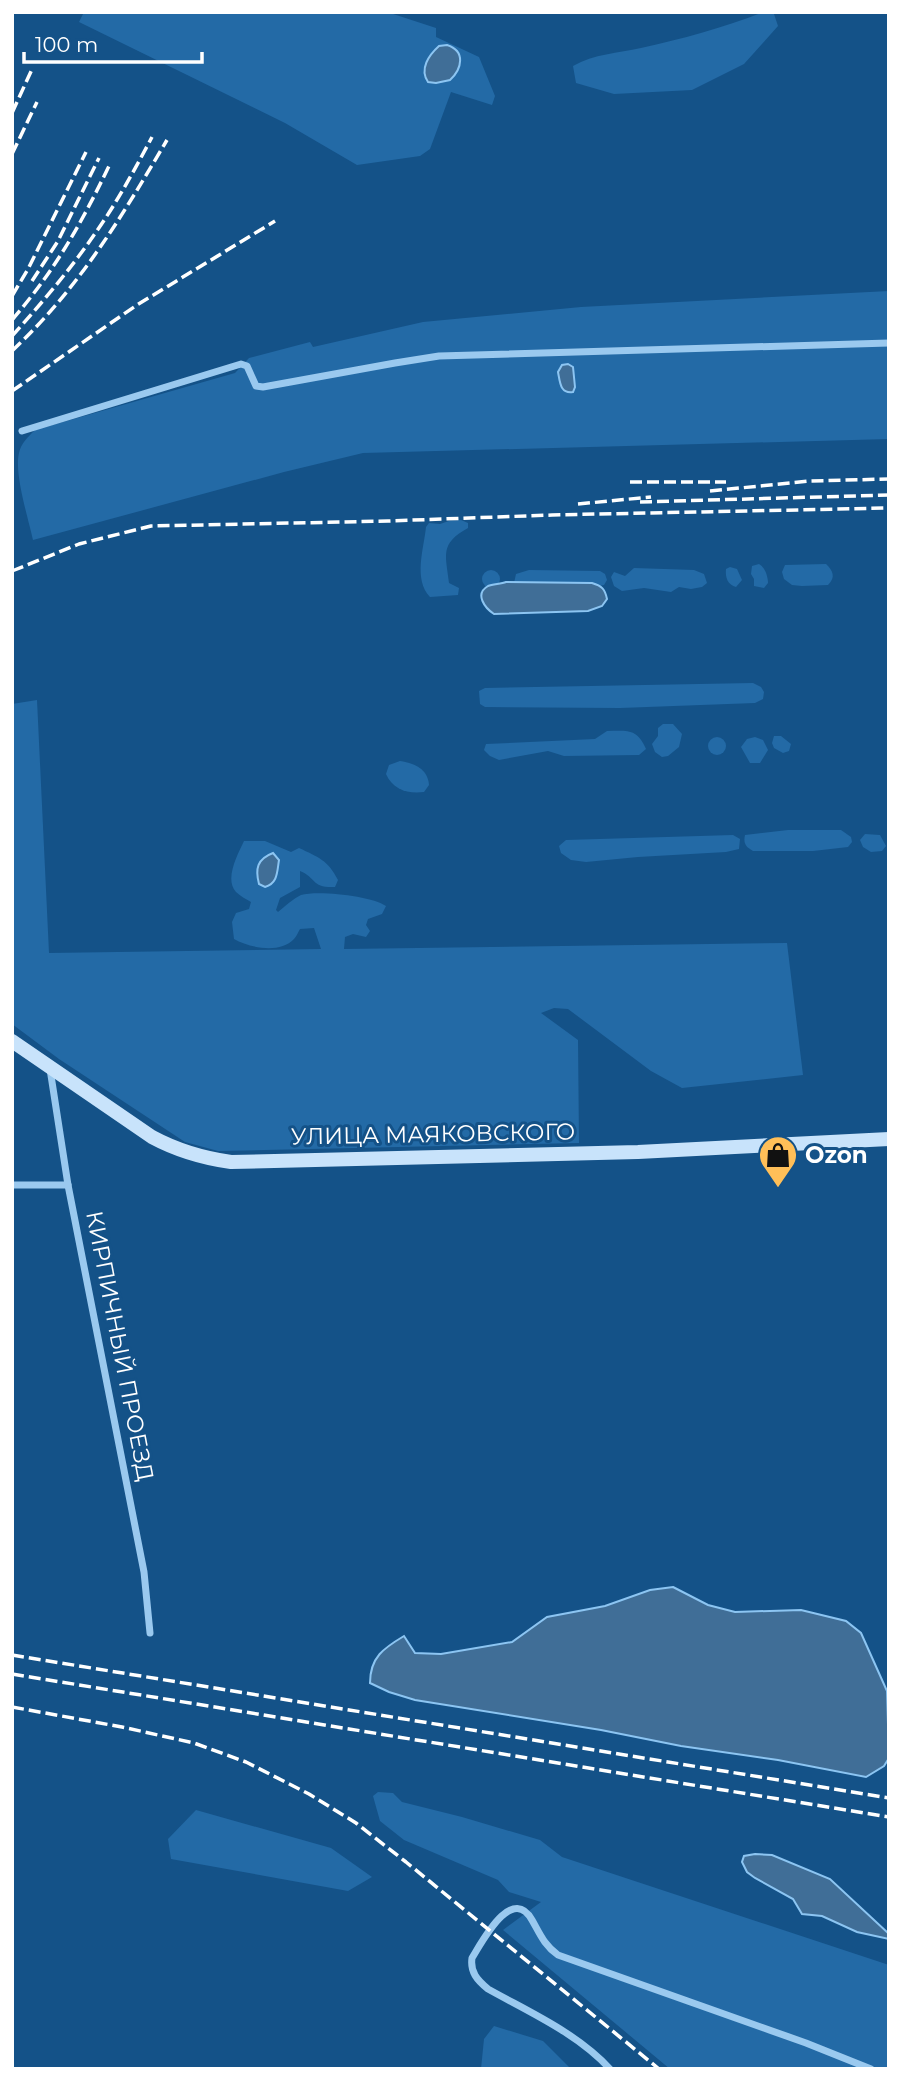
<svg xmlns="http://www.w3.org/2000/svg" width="901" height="2081" viewBox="0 0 901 2081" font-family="Montserrat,sans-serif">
<rect width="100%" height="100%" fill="#145288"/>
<!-- green -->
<g fill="#236aa6">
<path d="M 84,12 L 387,12 L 436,28 L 436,37 L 479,57 L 495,96 L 492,105 L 451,92 L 430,149 L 420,156 L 357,165 L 285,123 L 79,22 Z"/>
<path d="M 761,13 L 774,14 L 778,26 L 744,64 L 692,90 L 614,94 L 576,83 L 573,66 C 594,54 618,53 641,48 C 682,39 722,28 761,13 Z"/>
<path d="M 889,291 L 889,439 L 363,453 L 284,472 L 33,540 C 28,517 14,474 19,453 C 21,443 28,437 35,430 L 235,373 L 249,358 L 310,342 L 313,347 L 423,322 L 581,307 Z"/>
<path d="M 461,520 L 468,523 L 468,528 C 439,544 446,555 449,583 L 459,588 L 458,595 L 430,597 C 413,579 424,548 426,527 L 429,523 L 440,524 L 449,521 Z"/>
<path d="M 759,564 C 765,567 768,577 768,583 L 764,588 L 754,586 L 754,579 L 751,574 L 752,566 Z"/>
<path d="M 826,564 C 833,571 836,577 828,585 L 802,586 L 792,585 L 784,579 L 782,572 L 785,565 Z"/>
<path d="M 730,567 L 737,569 L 742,580 L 736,587 C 728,585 725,578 726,569 Z"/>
<path d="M 634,568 L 694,570 L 704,574 L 707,583 L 702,587 L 691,589 L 679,587 L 671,592 L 644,588 L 622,591 L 614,586 L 611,577 L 614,572 L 625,576 Z"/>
<path d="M 529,570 L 600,571 L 605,574 L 607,580 L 604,585 L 589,588 L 514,583 L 516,574 Z"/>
<circle cx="491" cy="579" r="9"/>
<path d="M 753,683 L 761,687 L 764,692 L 763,699 L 755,703 L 620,708 L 485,707 L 480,704 L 479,691 L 485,688 Z"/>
<path d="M 37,700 L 49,953 L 321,949 L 314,928 L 300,929 C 298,932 297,936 294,939 C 280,954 250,948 234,939 L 232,922 L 236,913 L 249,909 L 251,902 C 246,899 240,896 236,892 C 224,879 238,854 244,841 L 265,841 L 291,852 L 299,848 C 318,857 328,860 338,880 L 335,887 C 311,888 317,878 300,871 L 300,887 L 280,898 L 276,910 L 278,912 C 284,907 294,898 301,895 C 318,890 372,896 386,906 L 382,914 L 368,919 L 366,925 L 370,931 L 366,937 L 353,934 L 345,937 L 344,949 L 787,943 L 803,1075 L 682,1088 L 651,1071 L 568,1009 L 554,1008 L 541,1013 L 578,1040 L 579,1143 L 218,1151 L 185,1142 L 59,1059 L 12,1024 L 12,704 Z"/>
<path d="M 663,724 L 673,724 L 682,734 L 679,747 L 668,756 L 662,757 L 655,752 L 652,744 L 658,736 L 658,728 Z"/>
<path d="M 607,731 C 627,731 637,728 646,749 L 639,755 L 564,756 L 548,751 L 499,760 L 490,756 L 484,750 L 486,744 L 595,739 Z"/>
<path d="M 774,736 L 781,736 L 791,744 L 789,751 L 783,753 L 774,748 L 772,743 Z"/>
<path d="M 755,737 L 763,740 L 768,750 L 760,763 L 750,763 L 741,747 L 747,739 Z"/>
<circle cx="717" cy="746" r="9"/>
<path d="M 400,761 C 414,763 428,769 429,785 L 424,792 C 408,794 393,790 386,774 L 389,765 Z"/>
<path d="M 788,830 L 841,830 L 851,837 L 852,842 L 848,847 L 813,851 L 753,851 C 746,847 743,844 745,835 Z"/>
<path d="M 865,834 L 880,835 L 886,846 L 882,851 L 871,852 L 863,847 L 860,840 Z"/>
<path d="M 733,835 L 740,839 L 739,849 L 726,852 L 638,857 L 586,862 L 571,860 L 561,853 L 559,846 L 566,840 Z"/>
<path d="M 378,1792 L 393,1793 L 402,1802 L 462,1817 L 540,1840 L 562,1857 L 889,1965 L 889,2069 L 670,2069 L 503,1930 L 541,1902 L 509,1892 L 498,1880 L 404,1840 L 380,1821 L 373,1796 Z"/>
<path d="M 196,1810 L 331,1848 L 372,1877 L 348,1891 L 171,1859 L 168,1839 Z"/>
<path d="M 494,2026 L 543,2041 L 571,2069 L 481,2069 L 484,2039 Z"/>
</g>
<!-- water -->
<g fill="#406e97" stroke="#8cc5f2" stroke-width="2">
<path d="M 447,45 C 466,51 462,69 450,80 L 436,83 L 428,82 C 419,69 429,55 439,46 Z"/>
<path d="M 568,364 L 573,367 L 575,387 L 573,392 C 560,394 560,382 558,372 L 562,365 Z"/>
<path d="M 506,582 L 592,583 C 602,586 605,589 607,599 L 602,606 L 588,611 L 494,614 C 485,608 474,594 488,586 C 493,584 501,584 506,582 Z"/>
<path d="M 273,853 L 279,860 C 277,872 278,883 265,887 L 259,884 C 255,869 257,859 273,853 Z"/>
<path d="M 673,1587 L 708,1605 L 735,1612 L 801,1610 L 846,1621 L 861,1633 L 887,1691 L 889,1758 L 884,1766 L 866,1777 L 778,1760 L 681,1746 L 601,1730 L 415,1700 L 389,1692 L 370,1683 C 370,1657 384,1648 404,1636 L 415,1653 L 441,1654 L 512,1642 L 547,1617 L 605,1606 L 650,1590 Z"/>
<path d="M 755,1854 L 772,1855 L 830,1879 L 888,1933 L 889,1939 L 857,1932 L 822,1916 L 802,1914 L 793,1899 L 755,1878 L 747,1872 L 742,1862 L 744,1856 Z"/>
</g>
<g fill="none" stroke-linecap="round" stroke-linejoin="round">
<!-- street -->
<g stroke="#9ac9ef" stroke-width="7">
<path d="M 22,431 L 241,364 L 247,366 L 256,386 L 263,387 L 395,363 L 439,356 L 889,343"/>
<path d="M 50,1069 L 68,1185 L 144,1572 L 150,1633"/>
<path d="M 12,1185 L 68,1185"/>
<path d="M 610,2069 C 577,2033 529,2012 488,1989 C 477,1980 470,1972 472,1958 C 482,1942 512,1884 532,1920 C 540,1934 544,1945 558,1955 L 806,2043 L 871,2069"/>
</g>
<!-- secondary -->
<path stroke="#c8e3fb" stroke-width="14" d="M 12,1041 L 152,1137 C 178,1151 202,1158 231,1162 L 638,1152 L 889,1139"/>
<!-- rail -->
<g stroke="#fff" stroke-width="3.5" stroke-dasharray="12 5" stroke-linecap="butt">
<path d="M 12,113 L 33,67"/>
<path d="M 12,154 L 37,102"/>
<path d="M 32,281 L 58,241 L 99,158"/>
<path d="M 12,296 L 28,269 L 86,152"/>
<path d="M 12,320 C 56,269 81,224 110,164"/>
<path d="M 12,336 C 41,304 69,271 94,235 C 116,204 134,171 152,137"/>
<path d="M 12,351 C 79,288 121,218 167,140"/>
<path d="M 12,391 L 137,305 L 275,221"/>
<path d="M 630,482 L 726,482"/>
<path d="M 710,491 L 810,481 L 889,479"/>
<path d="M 640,502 L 889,495"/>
<path d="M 578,504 L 651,497"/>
<path d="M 12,571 L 79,544 L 151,526 L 388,521 L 552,515 L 889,508"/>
<path d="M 12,1655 L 889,1798"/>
<path d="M 12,1674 L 889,1817"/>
<path d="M 12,1707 L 122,1727 L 194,1743 L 246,1762 L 309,1794 L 356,1823 L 406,1862 L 659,2069"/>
</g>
</g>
<!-- icons -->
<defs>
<symbol id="shop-pin" viewBox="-11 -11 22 30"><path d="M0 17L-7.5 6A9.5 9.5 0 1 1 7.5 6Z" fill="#ffbf58" stroke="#145288"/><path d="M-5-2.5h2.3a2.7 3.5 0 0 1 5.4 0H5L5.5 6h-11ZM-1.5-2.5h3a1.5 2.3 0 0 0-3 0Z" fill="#111"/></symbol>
</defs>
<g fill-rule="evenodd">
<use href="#shop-pin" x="756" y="1133" width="44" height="60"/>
</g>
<g text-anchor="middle" stroke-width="6" stroke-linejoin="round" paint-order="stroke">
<!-- street labels -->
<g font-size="23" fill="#fff" stroke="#145288">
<text transform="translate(433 1134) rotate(-1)" y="8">УЛИЦА МАЯКОВСКОГО</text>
<text transform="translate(120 1346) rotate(79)" y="8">КИРПИЧНЫЙ ПРОЕЗД</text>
</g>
<!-- poi labels -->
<g font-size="23" font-weight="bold" fill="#fff" stroke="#145288" text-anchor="start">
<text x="805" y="1163">Ozon</text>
</g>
</g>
<!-- border -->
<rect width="901" height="2081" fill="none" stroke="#ffffff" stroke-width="28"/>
<!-- scale -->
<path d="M24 52v10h178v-10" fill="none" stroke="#ffffff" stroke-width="3.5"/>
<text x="35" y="52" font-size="21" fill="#ffffff" stroke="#145288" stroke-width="5" paint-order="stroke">100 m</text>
</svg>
